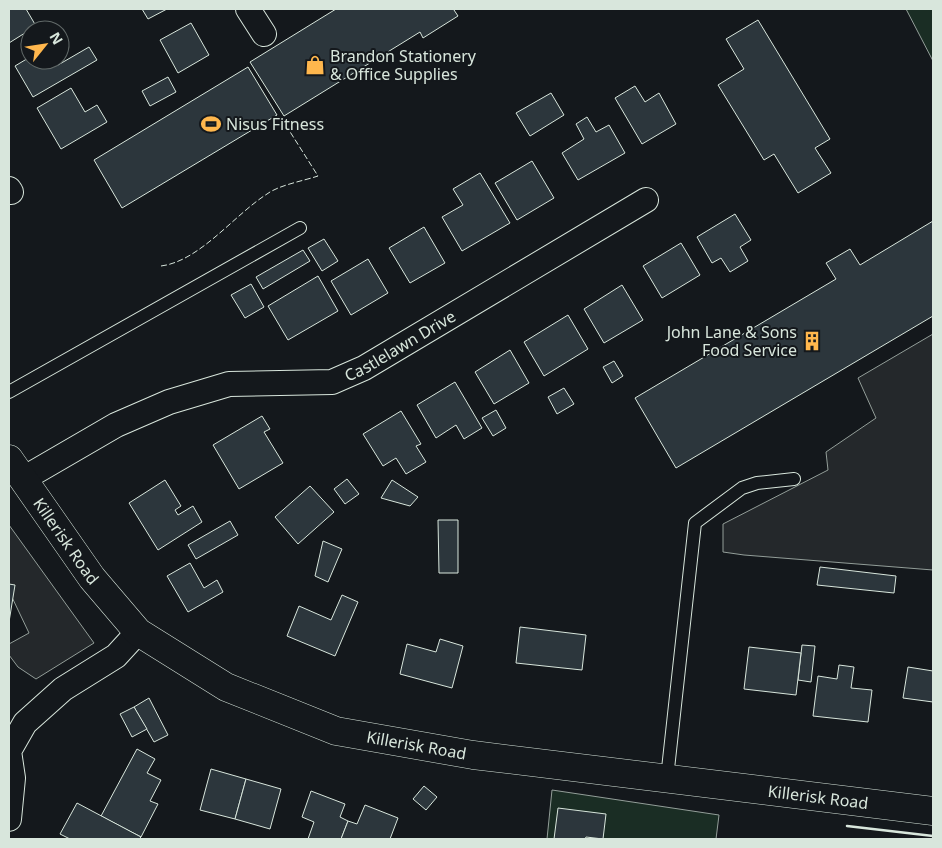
<svg xmlns="http://www.w3.org/2000/svg" width="942" height="848" viewBox="0 0 942 848" font-family="'Noto Sans',sans-serif">
<rect width="100%" height="100%" fill="#14181c"/>
<!-- green -->
<g fill="#1a2d24" stroke="#939e99">
<path d="M 906,9 L 933,9 L 933,61 Z"/>
<path d="M 552,790 L 719,815 L 716,839 L 547,839 Z"/>
</g>
<!-- parking -->
<g fill="#24282b" stroke="#939e99">
<path d="M 933,334 L 933,570 L 744,555 L 723,552 L 723,524 L 828,470 L 826,452 L 876,418 L 858,378 Z"/>
<path d="M 9,525 L 94,643 L 36,679 L 18,667 L 9,655 L 9,644 L 29,633 L 9,591 Z"/>
</g>
<!-- building -->
<g fill="#2c363c" stroke="#d8e6dc">
<path d="M 9,9 L 26,9 L 36,26 L 9,43 Z"/>
<path d="M 142,9 L 167,9 L 148,19 Z"/>
<path d="M 336,9 L 457,9 L 454,10 L 458,16 L 423,38 L 420,32 L 284,116 L 250,62 Z"/>
<path d="M 758,20 L 830,139 L 815,148 L 831,173 L 798,193 L 774,154 L 764,160 L 718,85 L 744,69 L 726,39 Z"/>
<path d="M 191,23 L 209,55 L 178,73 L 160,40 Z"/>
<path d="M 89,47 L 97,60 L 33,97 L 15,66 L 30,57 L 30,60 L 55,60 L 58,65 Z"/>
<path d="M 248,67 L 277,115 L 122,208 L 94,160 Z"/>
<path d="M 168,77 L 176,92 L 150,106 L 142,91 Z"/>
<path d="M 635,86 L 645,102 L 659,93 L 676,124 L 642,144 L 615,98 Z"/>
<path d="M 71,88 L 85,112 L 97,105 L 107,122 L 61,149 L 37,108 Z"/>
<path d="M 551,93 L 564,115 L 530,136 L 516,113 Z"/>
<path d="M 587,117 L 596,132 L 609,125 L 625,153 L 578,180 L 562,153 L 584,139 L 576,124 Z"/>
<path d="M 532,161 L 554,198 L 517,220 L 495,183 Z"/>
<path d="M 480,173 L 510,223 L 462,251 L 442,217 L 463,205 L 453,189 Z"/>
<path d="M 735,214 L 751,240 L 740,247 L 748,261 L 730,272 L 721,258 L 712,263 L 697,237 Z"/>
<path d="M 933,221 L 933,316 L 676,468 L 635,398 L 836,279 L 826,263 L 850,249 L 860,265 Z"/>
<path d="M 424,227 L 445,263 L 410,283 L 389,248 Z"/>
<path d="M 324,239 L 338,261 L 322,271 L 308,248 Z"/>
<path d="M 681,243 L 700,275 L 662,298 L 643,266 Z"/>
<path d="M 303,250 L 310,261 L 263,289 L 256,277 Z"/>
<path d="M 368,259 L 388,293 L 351,315 L 331,281 Z"/>
<path d="M 318,276 L 338,311 L 288,340 L 268,306 Z"/>
<path d="M 251,284 L 264,307 L 245,318 L 231,295 Z"/>
<path d="M 622,285 L 643,320 L 604,343 L 584,309 Z"/>
<path d="M 568,315 L 588,349 L 544,376 L 524,342 Z"/>
<path d="M 510,350 L 529,383 L 494,404 L 475,372 Z"/>
<path d="M 614,361 L 623,376 L 612,383 L 603,367 Z"/>
<path d="M 455,382 L 482,428 L 464,439 L 456,425 L 436,438 L 417,405 Z"/>
<path d="M 564,388 L 574,404 L 557,414 L 548,397 Z"/>
<path d="M 496,410 L 506,428 L 493,436 L 482,418 Z"/>
<path d="M 401,411 L 421,444 L 416,446 L 426,462 L 406,474 L 396,458 L 383,466 L 363,434 Z"/>
<path d="M 262,416 L 270,429 L 264,432 L 283,463 L 239,489 L 213,445 Z"/>
<path d="M 347,479 L 359,494 L 345,504 L 334,489 Z"/>
<path d="M 165,480 L 181,506 L 175,510 L 178,515 L 193,506 L 202,522 L 158,550 L 129,503 Z"/>
<path d="M 392,480 L 418,497 L 410,506 L 381,498 Z"/>
<path d="M 310,486 L 334,512 L 298,544 L 275,517 Z"/>
<path d="M 438,520 L 458,520 L 458,573 L 439,573 Z"/>
<path d="M 230,521 L 238,535 L 196,559 L 188,545 Z"/>
<path d="M 323,541 L 342,549 L 328,582 L 315,576 Z"/>
<path d="M 190,563 L 204,588 L 217,580 L 223,592 L 188,612 L 167,576 Z"/>
<path d="M 820,567 L 896,576 L 894,593 L 817,585 Z"/>
<path d="M 9,584 L 15,585 L 9,622 Z"/>
<path d="M 342,595 L 358,602 L 335,656 L 287,636 L 299,606 L 331,620 Z"/>
<path d="M 520,627 L 586,635 L 582,670 L 516,663 Z"/>
<path d="M 440,639 L 463,646 L 452,688 L 400,674 L 407,644 L 436,652 Z"/>
<path d="M 802,645 L 815,646 L 811,682 L 798,680 Z"/>
<path d="M 749,647 L 801,653 L 796,695 L 744,689 Z"/>
<path d="M 839,665 L 854,667 L 851,688 L 872,690 L 868,722 L 813,716 L 818,676 L 837,679 Z"/>
<path d="M 908,667 L 933,671 L 933,702 L 903,698 Z"/>
<path d="M 149,698 L 168,735 L 154,742 L 134,707 Z"/>
<path d="M 134,707 L 147,729 L 132,737 L 120,714 Z"/>
<path d="M 137,749 L 155,759 L 147,773 L 161,780 L 150,801 L 158,804 L 141,837 L 101,816 Z"/>
<path d="M 211,769 L 246,779 L 235,819 L 200,810 Z"/>
<path d="M 246,779 L 281,789 L 270,829 L 235,819 Z"/>
<path d="M 424,786 L 437,797 L 426,810 L 413,799 Z"/>
<path d="M 311,791 L 345,804 L 340,817 L 348,821 L 341,839 L 308,839 L 314,822 L 302,817 Z"/>
<path d="M 77,803 L 141,837 L 139,839 L 70,839 L 60,834 Z"/>
<path d="M 365,805 L 398,818 L 390,839 L 341,839 L 348,821 L 357,824 Z"/>
<path d="M 558,808 L 606,814 L 603,839 L 586,837 L 585,839 L 554,839 Z"/>
</g>
<g fill="none" stroke-linecap="round" stroke-linejoin="round">
<defs>
<g id="service">
<path d="M 9,392 L 300,228"/>
<path d="M 667,778 L 695,523 L 742,488 L 757,483 L 794,479"/>
</g>
<g id="minor">
<path d="M 248,9 L 264,34"/>
<path d="M 9,189 L 11,192"/>
<path id="s1" d="M 23,479 L 116,425 L 169,402 L 229,384 L 332,382 L 364,368 L 646,200"/>
<path d="M 9,819 L 13,778 L 9,751 L 25,723 L 63,689 L 116,656 L 138,632"/>
</g>
<g id="secondary">
<path id="s2" d="M 9,459 L 92,578 L 138,632 L 226,687 L 336,731 L 473,755 L 933,811"/>
</g>
</defs>
<!-- service casing -->
<use href="#service" stroke="#d8e6dc" stroke-width="14"/>
<!-- minor casing -->
<use href="#minor" stroke="#d8e6dc" stroke-width="26"/>
<!-- secondary casing -->
<use href="#secondary" stroke="#d8e6dc" stroke-width="29"/>
<!-- service -->
<use href="#service" stroke="#14181c" stroke-width="12"/>
<!-- minor -->
<use href="#minor" stroke="#14181c" stroke-width="24"/>
<!-- secondary -->
<use href="#secondary" stroke="#14181c" stroke-width="28"/>
<!-- fence -->
<path stroke="#d8e6dc" stroke-width="1" stroke-dasharray="6 2.5" stroke-linecap="butt" d="M 161,266 C 200,261 234,215 267,194 C 279,185 303,181 318,176 L 287,127"/>
<!-- wall -->
<path stroke="#d8e6dc" stroke-width="2.5" d="M 847,826 L 933,836"/>
</g>
<!-- icons -->
<defs>
<symbol id="shop-bare" viewBox="-9 -9 18 18"><path d="M-5-2.5h2.3a2.7 3.5 0 0 1 5.4 0H5L5.5 6h-11ZM-1.5-2.5h3a1.5 2.3 0 0 0-3 0Z" fill="#ffb74d" stroke="#14181c" stroke-width="2.5" paint-order="stroke"/></symbol>
<symbol id="stadium-bare" viewBox="-9 -9 18 18"><path d="M0-5a6.5 5 0 1 0 0 10a6.5 5 0 1 0 0-10ZM-3.5-1.8h7v3.6h-7Z" fill="#ffb74d" stroke="#14181c" stroke-width="2.5" paint-order="stroke"/></symbol>
<symbol id="building-bare" viewBox="-9 -9 18 18"><path d="M-4-6H4V6H1V3H-1V6H-4ZM-2.5-4.3h1.7v1.8h-1.7ZM.8-4.3h1.7v1.8H.8ZM-2.5-1h1.7V.8h-1.7ZM.8-1h1.7V.8H.8Z" fill="#ffb74d" stroke="#14181c" stroke-width="2.5" paint-order="stroke"/></symbol>
</defs>
<g fill-rule="evenodd">
<use href="#shop-bare" x="301" y="51" width="28" height="28"/>
<use href="#stadium-bare" x="197" y="110" width="28" height="28"/>
<use href="#building-bare" x="798" y="327" width="28" height="28"/>
</g>
<g text-anchor="middle" stroke-width="4" stroke-linejoin="round" paint-order="stroke">
<!-- poi labels -->
<g font-size="16" fill="#d8e6dc" stroke="#14181c" text-anchor="start">
<text x="330" y="62">Brandon Stationery<tspan x="330" dy="18">&amp; Office Supplies</tspan></text>
<text x="226" y="130">Nisus Fitness</text>
<text x="797" y="338" text-anchor="end">John Lane &amp; Sons<tspan x="797" dy="18">Food Service</tspan></text>
</g>
<!-- street labels -->
<g font-size="16" fill="#d8e6dc" stroke="#14181c">
<text dy="6" stroke="none"><textPath href="#s1" startOffset="408">Castlelawn Drive</textPath></text>
<text dy="6" stroke="none"><textPath href="#s2" startOffset="100">Killerisk Road</textPath></text>
<text dy="6" stroke="none"><textPath href="#s2" startOffset="520">Killerisk Road</textPath></text>
<text dy="6" stroke="none"><textPath href="#s2" startOffset="925">Killerisk Road</textPath></text>
</g>
</g>
<!-- border -->
<rect width="942" height="848" fill="none" stroke="#d8e6dc" stroke-width="20"/>
<!-- north arrow -->
<g transform="translate(45 45) rotate(60)"><circle r="24" fill="#14181c" stroke="#626a69"/>
<path d="M0-4L9 19L0 12L-9 19Z" fill="#ffb74d"/>
<text y="-8" font-size="14" font-weight="bold" text-anchor="middle" fill="#d8e6dc">N</text>
</g>
</svg>
